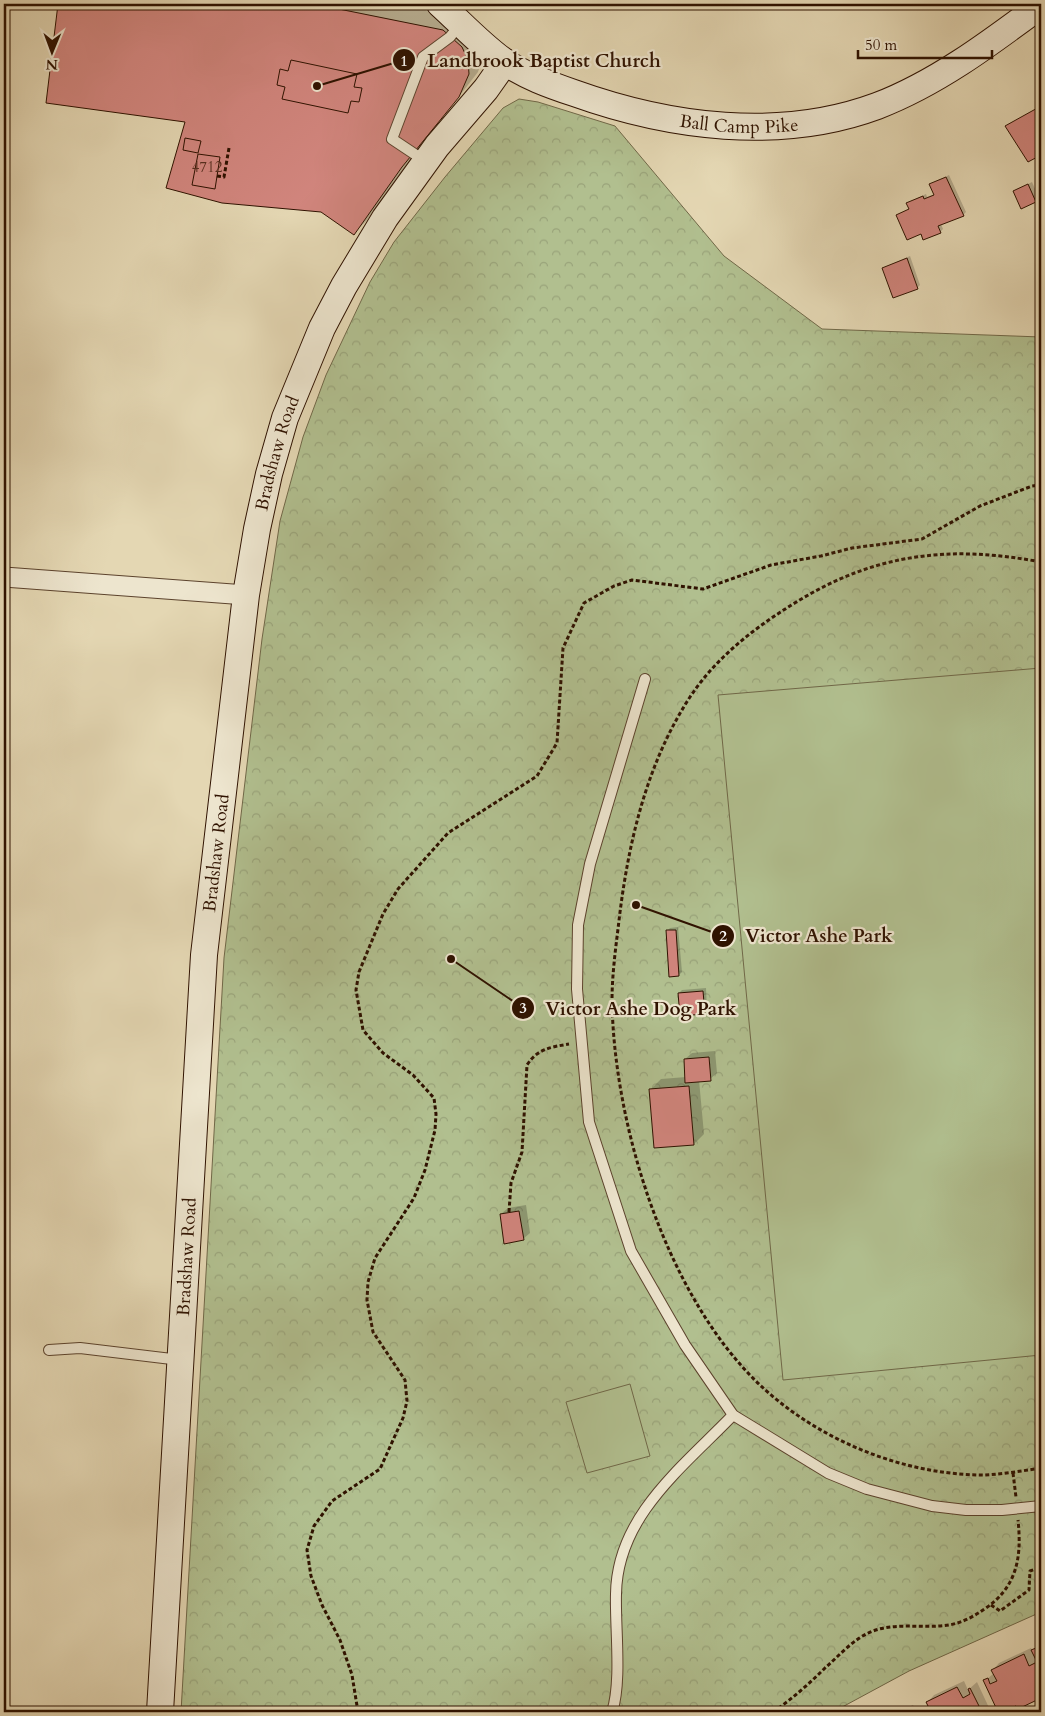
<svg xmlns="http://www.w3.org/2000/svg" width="1045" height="1716" viewBox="0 0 1045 1716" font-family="Cardo,serif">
<defs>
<pattern id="park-crowns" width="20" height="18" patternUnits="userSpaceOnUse" patternTransform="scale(1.25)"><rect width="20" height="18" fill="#b1bf8f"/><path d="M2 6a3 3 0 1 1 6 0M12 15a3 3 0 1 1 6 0" fill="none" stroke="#99a37a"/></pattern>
</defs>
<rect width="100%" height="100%" fill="#e4d7b3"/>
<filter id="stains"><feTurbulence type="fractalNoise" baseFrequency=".004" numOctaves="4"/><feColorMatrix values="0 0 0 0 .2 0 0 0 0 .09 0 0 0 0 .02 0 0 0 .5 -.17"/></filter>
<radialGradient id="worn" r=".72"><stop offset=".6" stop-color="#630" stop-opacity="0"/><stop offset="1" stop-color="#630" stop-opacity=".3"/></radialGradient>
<!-- park -->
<path fill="url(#park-crowns)" stroke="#706848" d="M 519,99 L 538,102 L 615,126 L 724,256 L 822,329 L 1041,337 L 1041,1612 L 909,1671 L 833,1712 L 181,1712 L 224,958 L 262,639 L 280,521 L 303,437 L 326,375 L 370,282 L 394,242 L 445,177 L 503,108 Z"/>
<!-- garden -->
<g fill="#b1bf8f" stroke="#706848">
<path d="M 1041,668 L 1041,1355 L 783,1380 L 718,695 Z"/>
<path d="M 630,1384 L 650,1456 L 587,1473 L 566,1402 Z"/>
</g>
<!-- shadow -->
<g fill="#0003">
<path d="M 59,4 L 394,4 L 456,16 L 482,59 L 478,72 L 416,152 L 367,220 L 354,233 L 187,121 L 47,102 Z"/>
<path d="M 1041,106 L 1041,154 L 1028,161 L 1006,126 Z"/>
<path d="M 949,175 L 966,212 L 963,215 L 941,224 L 943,229 L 940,232 L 922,232 L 897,215 L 910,208 L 908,204 L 911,201 L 926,194 L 927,197 L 935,194 L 931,184 Z"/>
<path d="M 1032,182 L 1039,198 L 1021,207 L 1014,191 Z"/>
<path d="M 910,256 L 920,285 L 917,288 L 883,268 Z"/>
<path d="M 678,927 L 682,972 L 679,975 L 667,931 L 670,928 Z"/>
<path d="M 706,988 L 707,1010 L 704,1013 L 679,993 L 682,990 Z"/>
<path d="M 715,1051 L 717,1073 L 710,1079 L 699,1080 L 704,1134 L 694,1144 L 651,1089 L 661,1079 L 686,1077 L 685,1059 L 692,1053 Z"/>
<path d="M 526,1205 L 530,1233 L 523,1239 L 501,1214 L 508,1208 Z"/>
<path d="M 1041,1643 L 1041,1694 L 1037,1699 L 1009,1712 L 999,1712 L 985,1681 L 994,1673 L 993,1670 L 999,1663 L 1031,1648 L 1032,1651 Z"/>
<path d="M 964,1681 L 968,1690 L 977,1682 L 991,1712 L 921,1712 L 929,1706 L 928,1702 L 934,1695 Z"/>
<path d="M 913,1705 L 917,1712 L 897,1712 Z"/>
</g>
<!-- building -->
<g fill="#d1857d" stroke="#2f1200">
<path d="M 58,4 L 314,4 L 443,30 L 462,47 L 468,60 L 469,74 L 459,97 L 402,167 L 354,235 L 321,212 L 222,203 L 166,188 L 185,122 L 46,103 Z"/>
<path d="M 291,60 L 357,74 L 354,87 L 362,88 L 359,102 L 351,101 L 348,113 L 282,99 L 285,87 L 277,85 L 280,69 L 288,71 Z"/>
<path d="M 1041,106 L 1041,155 L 1028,162 L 1005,126 Z"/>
<path d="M 185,138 L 201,141 L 198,153 L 183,150 Z"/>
<path d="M 198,154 L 220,157 L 215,189 L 192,185 Z"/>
<path d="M 946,177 L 964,216 L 938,226 L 941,233 L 923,240 L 921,234 L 907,240 L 896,215 L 909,209 L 906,203 L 923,196 L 924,199 L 934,195 L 929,184 Z"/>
<path d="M 1028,184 L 1036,202 L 1021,209 L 1013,191 Z"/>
<path d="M 907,258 L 918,289 L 893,298 L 882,268 Z"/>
<path d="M 666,930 L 676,930 L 679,976 L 669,977 Z"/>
<path d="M 703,991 L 705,1014 L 680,1016 L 678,993 Z"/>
<path d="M 709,1057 L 711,1081 L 685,1083 L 684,1059 Z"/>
<path d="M 689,1086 L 694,1145 L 654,1148 L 649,1089 Z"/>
<path d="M 519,1211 L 524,1240 L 504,1244 L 500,1214 Z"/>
<path d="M 1041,1646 L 1041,1697 L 1040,1694 L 1036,1696 L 1037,1700 L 1018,1709 L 1016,1706 L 1013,1707 L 1014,1711 L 1012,1712 L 998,1712 L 983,1680 L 988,1678 L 990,1684 L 997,1681 L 991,1670 L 1024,1654 L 1029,1666 L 1037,1662 L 1031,1650 Z"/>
<path d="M 957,1687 L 963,1698 L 970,1694 L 968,1689 L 970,1688 L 982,1712 L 931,1712 L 926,1702 Z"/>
</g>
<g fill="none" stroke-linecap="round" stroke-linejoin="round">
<defs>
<g id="lane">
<path d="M 425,161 L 392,139 L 423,57 L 450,37 L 461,23"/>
<path d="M 645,679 L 590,864 L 578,925 L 577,989 L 589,1122 L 631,1251 L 685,1345 L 733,1415 L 828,1473 L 867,1489 L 932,1506 L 966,1510 L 1002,1510 L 1041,1506"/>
<path d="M 49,1350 L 80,1348 L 180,1360"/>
<path d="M 612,1712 C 622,1681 615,1628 616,1594 C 617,1516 683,1467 733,1415"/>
</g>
<path id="street" d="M 4,577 L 246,595"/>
<g id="secondary">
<path id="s1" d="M 440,4 C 461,23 482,46 505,62 C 525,76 550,85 574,93 C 669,127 780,142 877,106 C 937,83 990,43 1041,5"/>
<path id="s2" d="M 160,1712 L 204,955 L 246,595 L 257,529 L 269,474 L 285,418 L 322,328 L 344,286 L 385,218 L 437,146 L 486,89 L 505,62"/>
</g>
</defs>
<!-- lane casing -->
<use href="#lane" stroke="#5c432d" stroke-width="12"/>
<!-- street casing -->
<use href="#street" stroke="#5c432d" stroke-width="21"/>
<!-- secondary casing -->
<use href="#secondary" stroke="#2f1200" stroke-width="28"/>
<!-- path -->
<g stroke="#2f1200" stroke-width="3" stroke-dasharray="4 2.5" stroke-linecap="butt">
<path d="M 217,176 L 224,177 L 229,148"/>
<path d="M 1041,562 C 951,545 877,553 798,601 C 757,626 717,656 690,697 C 645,766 627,848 618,929 C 615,953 612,977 612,1001 C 614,1127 667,1297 760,1385 C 818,1440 903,1475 984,1475 C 1003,1474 1022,1471 1041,1468"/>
<path d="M 509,1212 L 511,1183 L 522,1152 L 527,1065 C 537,1049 551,1047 569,1044"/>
<path d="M 1013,1473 L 1016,1497"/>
<path d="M 991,1605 L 1000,1611 L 1029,1590 L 1030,1571 L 1041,1567"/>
<path d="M 358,1712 L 352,1675 L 340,1640 L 322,1605 L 311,1576 L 307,1550 L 314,1526 L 332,1501 L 380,1469 L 403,1418 L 407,1401 L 405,1380 L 373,1332 L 367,1300 L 368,1282 L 375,1258 L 414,1198 L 425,1170 L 435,1130 L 436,1114 L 434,1098 L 413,1075 L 383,1053 L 363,1030 L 356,990 L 359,972 L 383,914 L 398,889 L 448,833 L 537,776 L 557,743 L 563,648 L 584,603 L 614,586 L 632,580 L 703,589 L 771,565 L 821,556 L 852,548 L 922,539 L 980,506 L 1032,486 L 1041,485"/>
<path d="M 773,1712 C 792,1699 809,1684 825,1668 C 840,1655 854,1638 873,1631 C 897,1622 924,1629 949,1625 C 961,1623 973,1617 983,1610 C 1017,1588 1022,1558 1018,1520"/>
</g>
<!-- lane -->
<use href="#lane" stroke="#ede5ce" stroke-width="10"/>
<!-- street -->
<use href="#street" stroke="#ede5ce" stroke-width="19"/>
<!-- secondary -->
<use href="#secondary" stroke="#ede5ce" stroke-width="26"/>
</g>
<g text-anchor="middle" stroke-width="4.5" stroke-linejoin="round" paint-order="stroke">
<!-- number labels -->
<g font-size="15" fill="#582f1f">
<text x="207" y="172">4712</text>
</g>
<!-- street labels -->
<g font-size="18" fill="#2f1200" stroke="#ede5ce">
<text dy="6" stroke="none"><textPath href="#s1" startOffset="332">Ball Camp Pike</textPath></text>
<text dy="6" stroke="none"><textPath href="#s2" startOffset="1266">Bradshaw Road</textPath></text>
<text dy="6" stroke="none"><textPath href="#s2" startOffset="861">Bradshaw Road</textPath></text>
<text dy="6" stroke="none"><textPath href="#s2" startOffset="456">Bradshaw Road</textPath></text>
</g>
</g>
<!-- callouts -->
<path fill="none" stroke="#2f1200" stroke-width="2" d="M317 86L404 60M636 905L723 936M451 959L523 1008"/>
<g fill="#2f1200" stroke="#ede5ce" stroke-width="2">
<circle cx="317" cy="86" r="5"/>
<circle cx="636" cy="905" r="5"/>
<circle cx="451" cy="959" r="5"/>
<circle cx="404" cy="60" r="12"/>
<circle cx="723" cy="936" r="12"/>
<circle cx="523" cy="1008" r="12"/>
</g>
<g font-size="15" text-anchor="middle" font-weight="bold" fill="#fff">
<text x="404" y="66">1</text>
<text x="723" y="941">2</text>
<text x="523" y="1013">3</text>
</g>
<g font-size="19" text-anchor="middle" font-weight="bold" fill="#2f1200" stroke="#ede5ce" stroke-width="4.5" stroke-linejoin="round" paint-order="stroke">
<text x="544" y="67">Landbrook Baptist Church</text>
<text x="819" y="942">Victor Ashe Park</text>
<text x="641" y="1015">Victor Ashe Dog Park</text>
</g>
<!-- margin -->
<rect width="1045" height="1716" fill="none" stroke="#e4d7b3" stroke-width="20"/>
<rect x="5" y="5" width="1035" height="1706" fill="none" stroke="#2f1200" stroke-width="2.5"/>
<rect x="10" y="10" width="1025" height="1696" fill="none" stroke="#2f1200"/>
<!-- north arrow -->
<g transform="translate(52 52) rotate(181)" stroke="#ede5ce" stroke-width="4" paint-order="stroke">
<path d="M0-4L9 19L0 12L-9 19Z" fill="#2f1200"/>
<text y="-8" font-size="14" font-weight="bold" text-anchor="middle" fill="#2f1200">N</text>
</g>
<!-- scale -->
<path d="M858 50v8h134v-8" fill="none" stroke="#2f1200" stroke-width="2.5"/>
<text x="865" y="50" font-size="15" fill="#2f1200" stroke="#ede5ce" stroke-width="4" paint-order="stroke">50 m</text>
<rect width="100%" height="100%" filter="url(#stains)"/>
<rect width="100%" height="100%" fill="url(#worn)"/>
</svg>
